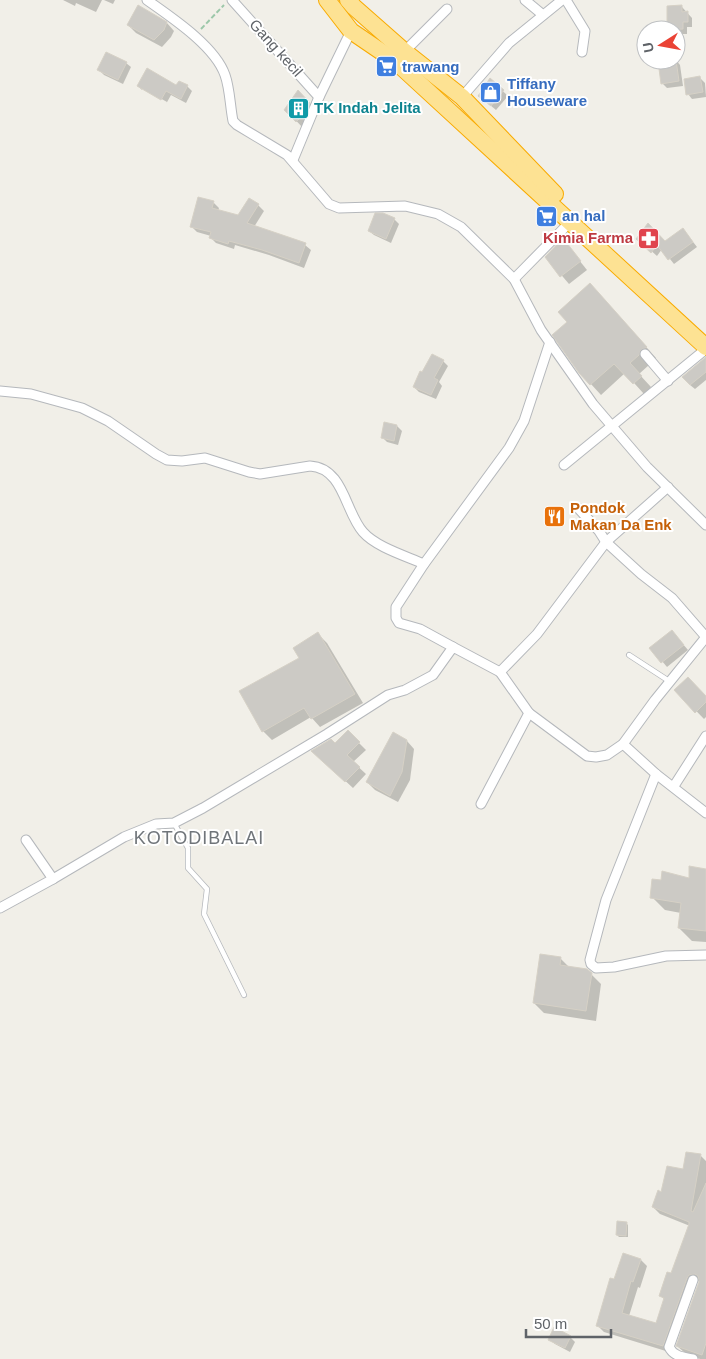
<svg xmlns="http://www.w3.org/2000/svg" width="706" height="1359" viewBox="0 0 706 1359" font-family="Helvetica,sans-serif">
<rect width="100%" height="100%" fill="#f1efe8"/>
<!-- shadow -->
<g fill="#0003">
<path d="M 63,0 L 102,0 L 96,12 L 76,3 L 75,6 Z"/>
<path d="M 104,0 L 115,0 L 113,4 Z"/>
<path d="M 138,6 L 167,23 L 174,31 L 171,37 L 162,47 L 136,33 L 128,25 Z"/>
<path d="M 682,7 L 692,18 L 692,27 L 687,27 L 687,34 L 676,34 L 676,30 L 669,29 Z"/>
<path d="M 676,60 L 680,65 L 683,86 L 667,88 L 662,83 Z"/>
<path d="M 126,63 L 131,67 L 123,84 L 104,75 L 99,70 Z"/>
<path d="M 700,78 L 705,83 L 706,97 L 692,99 L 688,94 Z"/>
<path d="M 491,80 L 508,96 L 496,110 L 484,100 Z"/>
<path d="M 138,86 L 187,86 L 192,91 L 186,103 L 171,95 L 166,104 L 167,102 L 142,88 L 142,90 Z"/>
<path d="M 306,99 L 317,112 L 304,129 L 286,110 Z"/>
<path d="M 213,202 L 219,208 L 218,211 L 239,217 L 258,205 L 264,211 L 254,227 L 305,245 L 311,250 L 304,268 L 269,255 L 235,245 L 234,249 L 216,243 L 211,238 L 211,236 L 197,232 L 191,226 Z"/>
<path d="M 394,219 L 399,224 L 391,243 L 374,235 L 369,231 Z"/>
<path d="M 683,229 L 697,247 L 674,264 L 662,249 L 657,256 L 638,239 L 665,242 Z"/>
<path d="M 563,240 L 587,270 L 569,284 L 546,257 Z"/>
<path d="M 600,295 L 656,358 L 651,360 L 649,365 L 639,374 L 651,387 L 644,394 L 625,373 L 601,395 L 580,372 L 568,322 Z"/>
<path d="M 706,359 L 706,380 L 695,389 L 690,385 Z"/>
<path d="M 443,361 L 448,366 L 439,382 L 442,386 L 436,399 L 419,392 L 414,387 Z"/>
<path d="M 385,423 L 397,426 L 402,431 L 398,445 L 387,442 L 382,437 Z"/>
<path d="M 318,634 L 327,643 L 363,703 L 320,727 L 311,717 L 272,740 L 263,731 L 301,659 Z"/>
<path d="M 676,636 L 688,650 L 667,667 L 651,648 Z"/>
<path d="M 676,690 L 706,697 L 706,717 L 704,719 Z"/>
<path d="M 348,732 L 366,750 L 353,762 L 366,774 L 353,788 L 313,751 L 335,745 Z"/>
<path d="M 407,741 L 414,749 L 410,780 L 398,802 L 375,790 L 367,782 Z"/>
<path d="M 706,871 L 706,942 L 692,941 L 679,928 L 681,913 L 665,910 L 652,897 Z"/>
<path d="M 560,958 L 570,968 L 591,974 L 601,984 L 596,1021 L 544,1013 L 534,1003 Z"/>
<path d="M 700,1155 L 706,1161 L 706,1359 L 700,1359 L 684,1352 L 677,1346 L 700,1280 L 693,1284 L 669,1352 L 604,1332 L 598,1326 L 615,1281 L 641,1260 L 647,1266 L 640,1288 L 638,1287 L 629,1316 L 657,1324 L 665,1300 L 660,1295 L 671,1275 L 690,1226 L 660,1214 L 653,1207 L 662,1193 Z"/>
<path d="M 626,1223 L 628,1225 L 628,1237 L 619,1237 L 617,1235 Z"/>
<path d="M 570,1337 L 575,1342 L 570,1352 L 555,1344 L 550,1340 Z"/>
</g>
<!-- building -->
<g fill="#cccac5" stroke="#d6d1c6">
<path d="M 138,5 L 167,22 L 164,30 L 154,40 L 127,25 Z"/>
<path d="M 682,5 L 682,12 L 688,11 L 688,22 L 683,22 L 683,29 L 667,30 L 667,6 Z"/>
<path d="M 106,52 L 127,62 L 118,80 L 97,70 Z"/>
<path d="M 668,60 L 676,60 L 679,81 L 661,84 L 658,61 Z"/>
<path d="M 147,68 L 176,85 L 179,81 L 188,85 L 181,99 L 166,91 L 161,100 L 137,86 Z"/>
<path d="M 700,76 L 703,92 L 686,95 L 684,79 Z"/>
<path d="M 490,78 L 504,90 L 491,106 L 478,96 Z"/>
<path d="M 298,90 L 310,103 L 306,112 L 296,122 L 284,110 Z"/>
<path d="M 198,197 L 214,201 L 212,208 L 238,215 L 249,198 L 259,204 L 247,223 L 306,243 L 299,263 L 262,250 L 229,241 L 228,244 L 209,238 L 211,232 L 190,227 Z"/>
<path d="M 375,213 L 383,213 L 395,218 L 386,239 L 368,231 Z"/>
<path d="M 648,223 L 665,241 L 683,228 L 693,242 L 668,260 L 657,245 L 651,253 L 636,239 Z"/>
<path d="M 563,238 L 581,261 L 560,277 L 545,257 Z"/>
<path d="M 590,283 L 647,347 L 641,350 L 639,355 L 630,363 L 642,376 L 633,384 L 614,364 L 590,385 L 579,373 L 552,335 L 567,322 L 558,312 Z"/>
<path d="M 432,354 L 444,360 L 434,378 L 438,380 L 431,395 L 413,387 L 420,371 L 422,372 Z"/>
<path d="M 706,357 L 706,372 L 690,385 L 682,377 Z"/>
<path d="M 384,422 L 397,425 L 394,441 L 381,438 Z"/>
<path d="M 672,630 L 684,645 L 661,663 L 649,648 Z"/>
<path d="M 318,632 L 355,694 L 311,719 L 304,708 L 262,732 L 239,691 L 299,658 L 293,648 Z"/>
<path d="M 688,677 L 706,696 L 706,702 L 695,713 L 674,690 Z"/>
<path d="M 348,730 L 360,742 L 347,755 L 360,767 L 345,782 L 311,751 L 331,739 L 335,743 Z"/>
<path d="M 393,732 L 407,740 L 402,772 L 390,796 L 366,782 Z"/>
<path d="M 689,866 L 706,869 L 706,931 L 678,928 L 681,903 L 650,898 L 652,879 L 661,880 L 662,871 L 689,878 Z"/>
<path d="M 540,954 L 561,957 L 560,965 L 587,969 L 592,973 L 586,1011 L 533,1003 Z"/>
<path d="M 686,1152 L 701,1154 L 691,1211 L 693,1212 L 706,1183 L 706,1343 L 702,1355 L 676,1346 L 699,1282 L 698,1276 L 695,1274 L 689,1275 L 687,1278 L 663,1346 L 596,1326 L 610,1278 L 614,1279 L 623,1253 L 641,1259 L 633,1282 L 631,1281 L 622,1313 L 656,1323 L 664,1298 L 659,1296 L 667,1272 L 671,1273 L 689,1224 L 689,1222 L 652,1207 L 658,1190 L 661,1192 L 667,1166 L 683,1169 Z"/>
<path d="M 617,1221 L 627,1222 L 626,1236 L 616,1235 Z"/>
<path d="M 554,1327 L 571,1336 L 565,1348 L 548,1340 Z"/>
</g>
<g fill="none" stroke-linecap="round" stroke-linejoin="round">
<defs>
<g id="lane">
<path d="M 629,655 L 669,681"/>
<path d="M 174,823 L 188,848 L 188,868 L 207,889 L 204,914 L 244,995"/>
</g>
<g id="street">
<path d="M 147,0 C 171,17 215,46 225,75 C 230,89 230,106 233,121 L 237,125 L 287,155 L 329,204 L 339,208 L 405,206 L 438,214 L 461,227 L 514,279 L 541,330 L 593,404 L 647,467 L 706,525"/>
<path d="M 232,0 L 319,97"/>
<path d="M 525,0 L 543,15"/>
<path d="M 566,0 L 585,31 L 582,52"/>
<path d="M 403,53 L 447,9"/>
<path d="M 462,97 L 509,43 L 562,0"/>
<path d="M 293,160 L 319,97 L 351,31"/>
<path d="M 514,279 L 571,221"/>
<path d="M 645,354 L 668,381"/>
<path d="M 0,391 L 31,394 L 82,408 L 108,421 L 156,454 L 167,460 L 182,461 L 205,458 L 249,472 L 260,474 L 310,466 C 344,468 345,512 363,532 C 376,547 406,556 424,564"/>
<path d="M 564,465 L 706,349"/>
<path d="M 578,508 L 599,531 L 606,542 L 641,574 L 672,598 L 706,637"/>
<path d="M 453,647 L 420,629 L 399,623 L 396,618 L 396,607 L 424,564 L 509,448 L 524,421 L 550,342"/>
<path d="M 500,672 L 537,634 L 606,542 L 668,487"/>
<path d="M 623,744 L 656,774 L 706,813"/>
<path d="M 656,774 L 606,900 L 590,960 L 591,964 L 596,968 L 614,967 L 666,956 L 706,955"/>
<path d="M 674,786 L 706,736"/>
<path d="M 481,804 L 529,713"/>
<path d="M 26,840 L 53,879"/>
<path d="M 0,908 L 53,879 L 124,837 L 156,824 L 174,823 L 203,808 L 327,734 L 388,695 L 405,690 L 433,675 L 453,647 L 500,672 L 529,713 L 587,756 L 596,757 L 607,755 L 623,744 L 655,700 L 706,637"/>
<path d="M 693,1359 C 684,1357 674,1357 669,1347 L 693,1280"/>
</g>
<g id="highway">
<path d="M 327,0 L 351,31 L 395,61 L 706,347"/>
<path d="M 348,0 L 354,7 L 404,51 L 462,97 L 555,194"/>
</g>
</defs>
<!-- lane casing -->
<use href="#lane" stroke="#b5b8bc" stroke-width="6"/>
<!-- street casing -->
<use href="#street" stroke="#b5b8bc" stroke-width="11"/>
<!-- highway casing -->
<use href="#highway" stroke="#f9ab00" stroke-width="18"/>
<!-- path -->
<path stroke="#9cc7a9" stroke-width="2" stroke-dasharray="5 2.5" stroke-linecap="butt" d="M 201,29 L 224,5"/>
<!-- lane -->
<use href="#lane" stroke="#fff" stroke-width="4.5"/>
<!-- street -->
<use href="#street" stroke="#fff" stroke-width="9"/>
<!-- highway -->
<use href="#highway" stroke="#fde293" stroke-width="16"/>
</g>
<!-- icons -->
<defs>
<symbol id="supermarket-square" viewBox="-11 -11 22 22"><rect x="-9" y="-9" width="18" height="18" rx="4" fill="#3f7fe0" stroke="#fff"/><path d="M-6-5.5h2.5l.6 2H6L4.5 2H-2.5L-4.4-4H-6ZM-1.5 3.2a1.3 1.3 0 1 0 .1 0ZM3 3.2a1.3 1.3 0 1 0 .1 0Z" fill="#fff"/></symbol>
<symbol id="shop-square" viewBox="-11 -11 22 22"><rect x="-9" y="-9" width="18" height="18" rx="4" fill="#3f7fe0" stroke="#fff"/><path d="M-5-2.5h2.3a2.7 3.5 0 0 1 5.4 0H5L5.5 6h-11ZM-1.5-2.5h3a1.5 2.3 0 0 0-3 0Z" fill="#fff"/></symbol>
<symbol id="building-square" viewBox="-11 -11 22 22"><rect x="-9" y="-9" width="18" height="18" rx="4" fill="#0f9aa8" stroke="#fff"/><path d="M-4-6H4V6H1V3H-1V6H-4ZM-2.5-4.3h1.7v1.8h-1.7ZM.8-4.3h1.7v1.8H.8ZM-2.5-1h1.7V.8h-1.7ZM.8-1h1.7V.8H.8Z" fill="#fff"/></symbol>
<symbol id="pharmacy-square" viewBox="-11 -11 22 22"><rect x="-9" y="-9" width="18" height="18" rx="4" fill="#e0444e" stroke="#fff"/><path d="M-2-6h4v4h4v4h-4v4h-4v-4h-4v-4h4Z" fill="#fff"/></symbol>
<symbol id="restaurant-square" viewBox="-11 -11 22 22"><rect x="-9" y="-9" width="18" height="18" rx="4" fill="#e8710a" stroke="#fff"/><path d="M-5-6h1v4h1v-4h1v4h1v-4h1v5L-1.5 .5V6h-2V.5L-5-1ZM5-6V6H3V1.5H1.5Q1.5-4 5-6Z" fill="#fff"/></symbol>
</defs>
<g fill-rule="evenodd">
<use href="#supermarket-square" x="374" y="54" width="25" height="25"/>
<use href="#shop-square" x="478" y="80" width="25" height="25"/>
<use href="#building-square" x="286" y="96" width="25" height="25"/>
<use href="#supermarket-square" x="534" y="204" width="25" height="25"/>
<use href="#pharmacy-square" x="636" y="226" width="25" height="25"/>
<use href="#restaurant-square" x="542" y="504" width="25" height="25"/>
</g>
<g text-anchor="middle" stroke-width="4" stroke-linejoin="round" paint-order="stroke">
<!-- street labels -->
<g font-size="15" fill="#5f6368" stroke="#fff">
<text transform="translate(276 48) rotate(48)" y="5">Gang kecil</text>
</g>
<!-- shop labels -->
<g font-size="15" font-weight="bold" fill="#366cbe" stroke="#fff" text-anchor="start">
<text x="402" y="72">trawang</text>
<text x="507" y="89">Tiffany<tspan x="507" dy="17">Houseware</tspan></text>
<text x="562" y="221">an hal</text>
</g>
<!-- culture labels -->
<g font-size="15" font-weight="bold" fill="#0d838f" stroke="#fff" text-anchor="start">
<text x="314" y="113">TK Indah Jelita</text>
</g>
<!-- health labels -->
<g font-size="15" font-weight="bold" fill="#be3a42" stroke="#fff" text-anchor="end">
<text x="633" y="243">Kimia Farma</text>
</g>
<!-- food labels -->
<g font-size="15" font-weight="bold" fill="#c56008" stroke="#fff" text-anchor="start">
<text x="570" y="513">Pondok<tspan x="570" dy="17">Makan Da Enk</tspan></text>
</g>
<!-- quarter labels -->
<g font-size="18" letter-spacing="1" fill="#70757a" stroke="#fff">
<text x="199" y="844">KOTODIBALAI</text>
</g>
</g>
<!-- north arrow -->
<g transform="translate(661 45) rotate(259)"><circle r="24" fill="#ffffff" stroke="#bfc1c3"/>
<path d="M0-4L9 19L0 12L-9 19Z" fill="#ea4335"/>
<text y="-8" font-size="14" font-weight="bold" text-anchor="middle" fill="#5f6368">U</text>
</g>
<!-- scale -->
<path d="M526 1329v8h85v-8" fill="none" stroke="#5f6368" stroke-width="2.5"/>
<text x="534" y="1329" font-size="15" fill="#5f6368" stroke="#ffffff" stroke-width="4" paint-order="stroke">50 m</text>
</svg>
